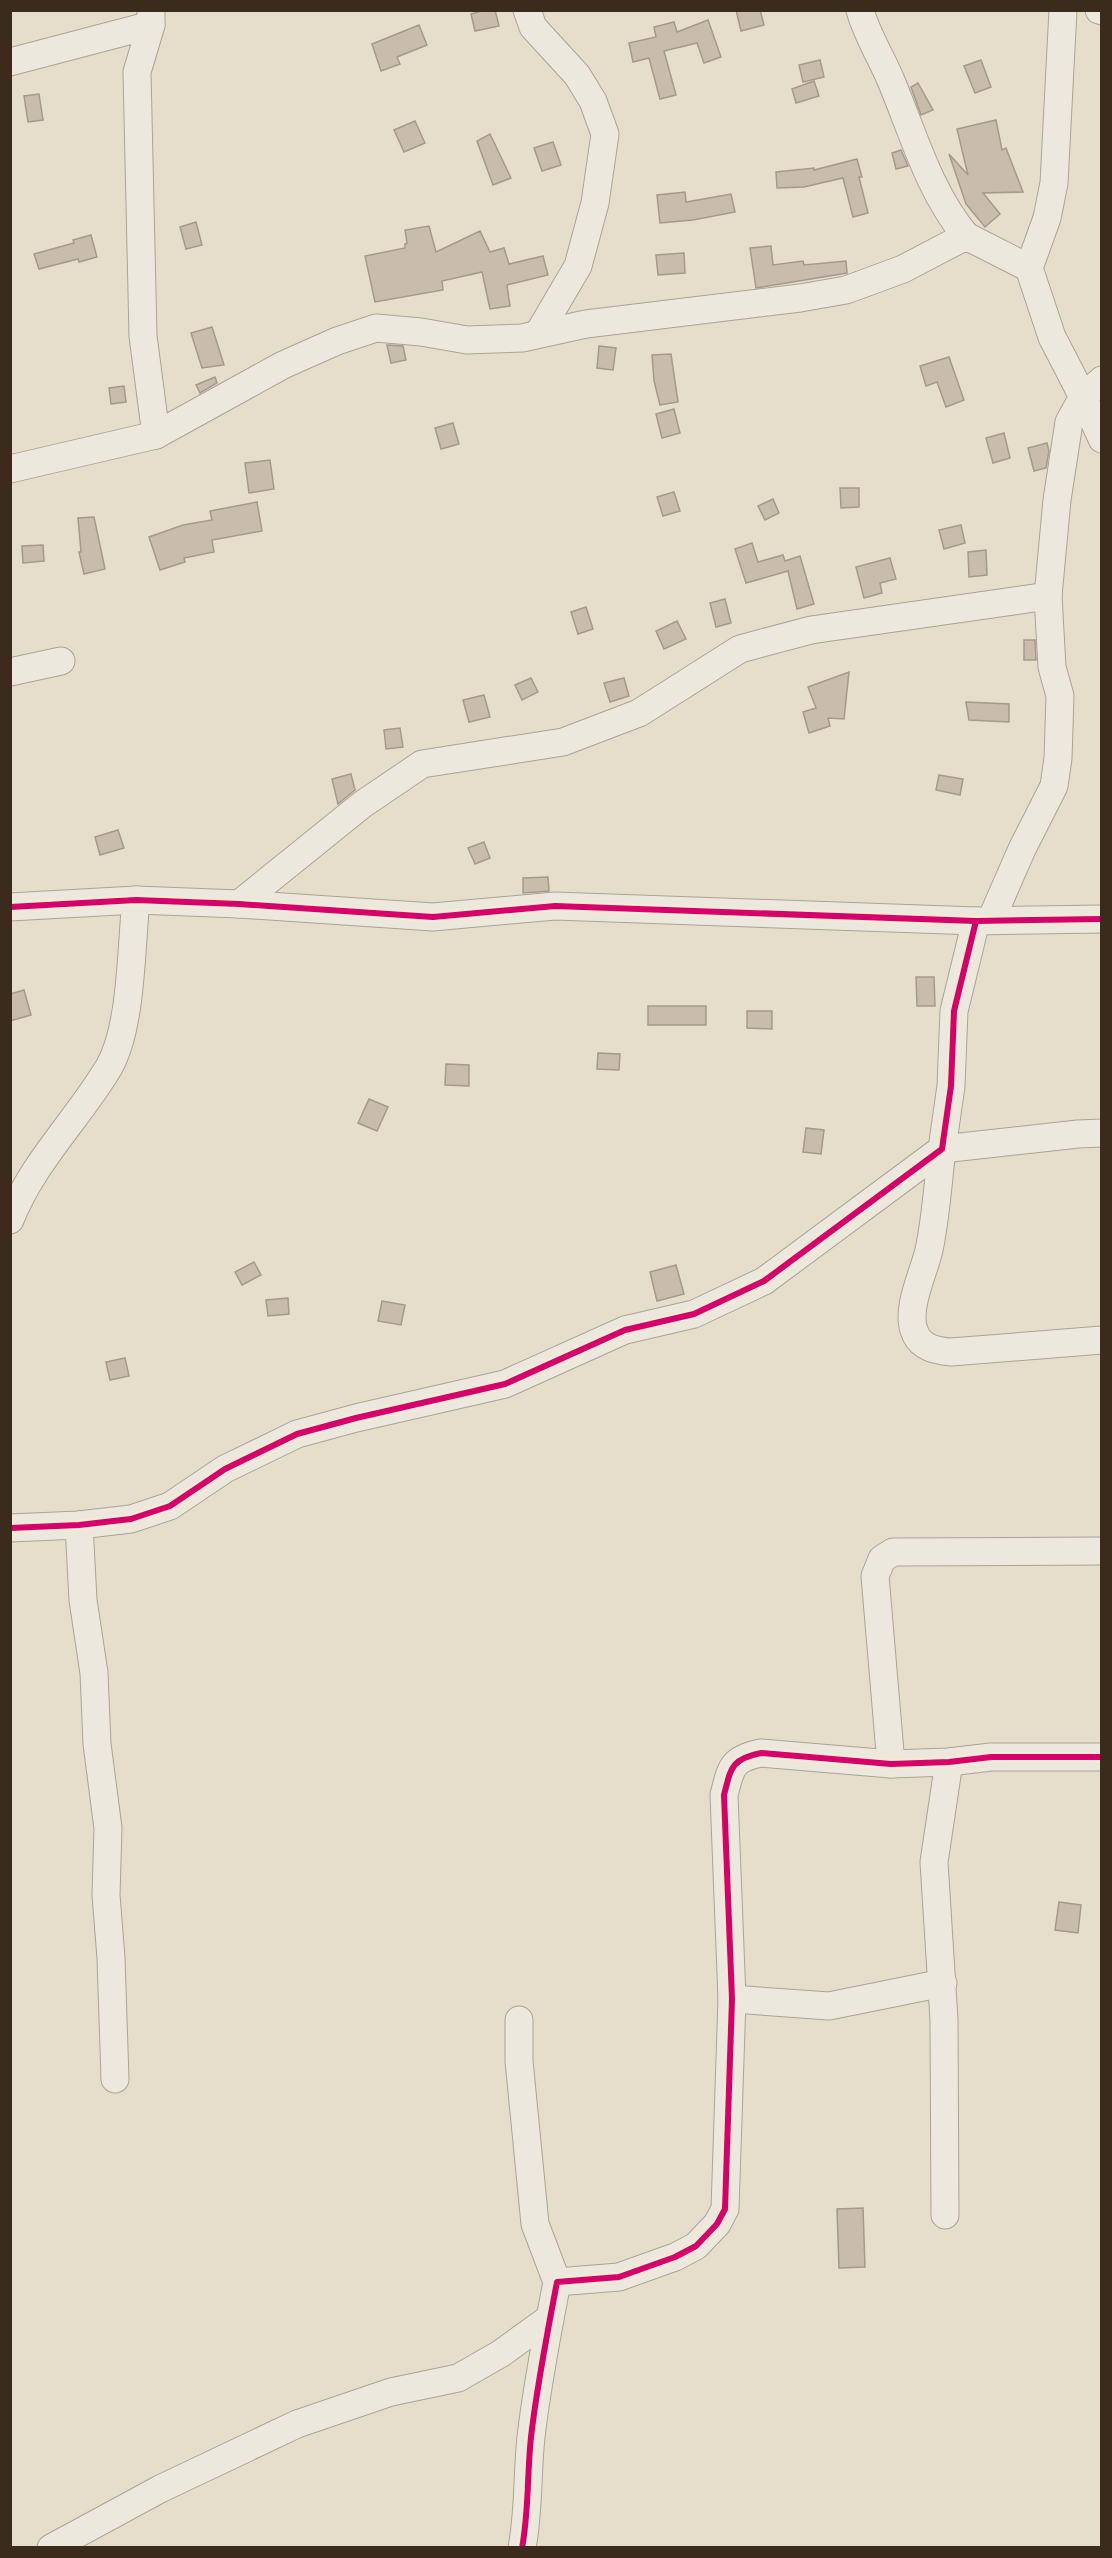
<svg xmlns="http://www.w3.org/2000/svg" width="1112" height="2558" viewBox="0 0 1112 2558" font-family="Merriweather,serif">
<rect width="100%" height="100%" fill="#e6decb"/>
<!-- building -->
<g fill="#cabcac" stroke="#a6998a" stroke-width="1.5">
<path d="M 485,10 L 495,10 L 499,26 L 475,31 L 471,14 Z"/>
<path d="M 736,10 L 760,10 L 764,25 L 741,31 Z"/>
<path d="M 708,20 L 721,57 L 704,63 L 697,43 L 664,51 L 676,95 L 660,99 L 649,58 L 633,62 L 629,43 L 656,37 L 654,27 L 674,22 L 677,32 Z"/>
<path d="M 419,25 L 427,45 L 397,57 L 400,64 L 381,71 L 372,44 Z"/>
<path d="M 820,60 L 824,77 L 803,82 L 799,65 Z"/>
<path d="M 981,60 L 991,87 L 975,93 L 964,66 Z"/>
<path d="M 814,81 L 819,96 L 796,103 L 792,89 Z"/>
<path d="M 918,83 L 933,110 L 921,115 L 911,87 Z"/>
<path d="M 39,94 L 43,120 L 28,122 L 24,96 Z"/>
<path d="M 996,120 L 1002,150 L 1006,148 L 1023,192 L 983,193 L 1000,214 L 985,227 L 966,204 L 949,154 L 968,175 L 957,129 Z"/>
<path d="M 415,121 L 425,143 L 404,152 L 394,130 Z"/>
<path d="M 490,134 L 511,178 L 493,185 L 477,141 Z"/>
<path d="M 553,142 L 561,165 L 542,171 L 534,148 Z"/>
<path d="M 901,150 L 908,166 L 896,169 L 892,153 Z"/>
<path d="M 857,159 L 862,177 L 859,177 L 868,213 L 853,217 L 843,178 L 804,187 L 777,188 L 776,172 L 814,168 L 814,170 Z"/>
<path d="M 685,192 L 686,202 L 731,194 L 735,212 L 693,220 L 660,223 L 657,195 Z"/>
<path d="M 196,222 L 202,245 L 186,249 L 180,227 Z"/>
<path d="M 429,226 L 436,252 L 480,231 L 490,252 L 504,248 L 509,264 L 543,256 L 548,275 L 507,285 L 510,306 L 490,309 L 482,272 L 442,281 L 443,290 L 375,302 L 365,256 L 405,248 L 405,244 L 407,243 L 405,230 Z"/>
<path d="M 91,235 L 97,257 L 79,262 L 78,259 L 39,269 L 34,254 L 74,243 L 73,240 Z"/>
<path d="M 771,246 L 773,265 L 803,261 L 804,265 L 846,261 L 847,273 L 756,288 L 750,248 Z"/>
<path d="M 684,253 L 685,273 L 658,275 L 656,255 Z"/>
<path d="M 212,327 L 224,365 L 202,368 L 191,333 Z"/>
<path d="M 387,345 L 403,346 L 406,360 L 391,363 Z"/>
<path d="M 599,346 L 616,348 L 613,370 L 597,368 Z"/>
<path d="M 671,354 L 678,402 L 660,405 L 654,381 L 652,355 Z"/>
<path d="M 949,357 L 964,400 L 946,407 L 937,382 L 926,386 L 920,366 Z"/>
<path d="M 215,377 L 217,383 L 200,393 L 196,385 Z"/>
<path d="M 124,386 L 126,402 L 111,404 L 109,388 Z"/>
<path d="M 674,409 L 680,433 L 662,438 L 656,414 Z"/>
<path d="M 453,423 L 459,444 L 441,449 L 435,428 Z"/>
<path d="M 1004,433 L 1010,458 L 993,463 L 986,438 Z"/>
<path d="M 1047,443 L 1049,451 L 1046,468 L 1034,471 L 1028,448 Z"/>
<path d="M 270,460 L 274,489 L 249,493 L 245,463 Z"/>
<path d="M 840,488 L 859,488 L 859,507 L 841,508 Z"/>
<path d="M 674,492 L 680,511 L 663,516 L 657,497 Z"/>
<path d="M 773,499 L 779,513 L 765,520 L 758,506 Z"/>
<path d="M 257,502 L 262,531 L 212,540 L 214,552 L 184,558 L 185,562 L 160,570 L 149,537 L 183,525 L 212,520 L 210,511 Z"/>
<path d="M 94,517 L 105,569 L 84,574 L 79,552 L 81,552 L 78,518 Z"/>
<path d="M 961,525 L 965,543 L 944,549 L 939,530 Z"/>
<path d="M 752,543 L 758,562 L 783,555 L 785,561 L 800,556 L 814,604 L 797,609 L 788,571 L 746,583 L 735,549 Z"/>
<path d="M 43,545 L 44,561 L 23,563 L 22,546 Z"/>
<path d="M 986,550 L 987,575 L 969,577 L 968,552 Z"/>
<path d="M 890,558 L 896,579 L 880,583 L 882,593 L 864,598 L 856,567 Z"/>
<path d="M 725,599 L 731,623 L 716,627 L 710,603 Z"/>
<path d="M 586,607 L 593,629 L 578,634 L 571,612 Z"/>
<path d="M 677,621 L 686,639 L 664,649 L 656,631 Z"/>
<path d="M 1024,640 L 1035,640 L 1036,660 L 1024,660 Z"/>
<path d="M 849,672 L 844,719 L 828,718 L 830,726 L 809,733 L 803,712 L 816,708 L 808,687 Z"/>
<path d="M 531,678 L 538,692 L 522,700 L 515,685 Z"/>
<path d="M 624,678 L 629,696 L 610,702 L 604,683 Z"/>
<path d="M 484,695 L 490,717 L 469,722 L 463,700 Z"/>
<path d="M 966,702 L 1009,704 L 1009,722 L 969,720 Z"/>
<path d="M 400,728 L 403,747 L 386,749 L 384,730 Z"/>
<path d="M 351,774 L 355,790 L 338,804 L 332,779 Z"/>
<path d="M 939,775 L 963,779 L 960,795 L 936,790 Z"/>
<path d="M 118,830 L 124,848 L 100,855 L 95,837 Z"/>
<path d="M 484,842 L 490,858 L 475,864 L 468,848 Z"/>
<path d="M 548,877 L 549,891 L 523,893 L 523,878 Z"/>
<path d="M 916,977 L 934,977 L 935,1006 L 917,1006 Z"/>
<path d="M 24,990 L 31,1015 L 10,1021 L 10,994 Z"/>
<rect x="648" y="1006" width="58" height="19"/>
<path d="M 747,1011 L 772,1011 L 772,1029 L 747,1028 Z"/>
<path d="M 598,1053 L 620,1054 L 619,1070 L 597,1069 Z"/>
<path d="M 446,1064 L 469,1065 L 469,1086 L 445,1085 Z"/>
<path d="M 369,1099 L 388,1107 L 377,1131 L 358,1123 Z"/>
<path d="M 806,1128 L 824,1130 L 821,1154 L 803,1152 Z"/>
<path d="M 254,1262 L 261,1275 L 242,1285 L 235,1272 Z"/>
<path d="M 676,1265 L 684,1294 L 657,1301 L 650,1272 Z"/>
<path d="M 288,1298 L 289,1314 L 268,1316 L 266,1300 Z"/>
<path d="M 382,1301 L 405,1305 L 401,1325 L 378,1321 Z"/>
<path d="M 125,1358 L 129,1376 L 110,1380 L 106,1362 Z"/>
<path d="M 1059,1902 L 1081,1905 L 1078,1933 L 1055,1930 Z"/>
<path d="M 863,2208 L 865,2267 L 839,2268 L 837,2209 Z"/>
</g>
<g fill="none" stroke-linecap="round" stroke-linejoin="round">
<defs>
<g id="minor">
<path d="M 151,10 L 151,25 L 137,72 L 143,336 L 156,435"/>
<path d="M 527,10 L 533,27 L 577,75 L 593,101 L 605,134 L 595,203 L 578,266 L 538,334"/>
<path d="M 860,10 C 867,36 882,58 892,83 C 914,136 929,191 966,236"/>
<path d="M 1063,10 L 1054,183 L 1047,218 L 1029,268 L 1052,337 L 1083,397 L 1102,439"/>
<path d="M 1099,10 L 1102,11"/>
<path d="M 10,62 L 151,25"/>
<path d="M 10,469 L 156,435 L 283,365 L 337,341 L 376,328 L 421,332 L 467,340 L 522,338 L 586,324 L 800,298 L 846,290 L 903,269 L 966,236 L 1029,268"/>
<path d="M 10,672 L 61,661"/>
<path d="M 239,904 L 363,804 L 422,764 L 563,742 L 639,713 L 740,649 L 811,630 L 1048,596"/>
<path d="M 10,907 L 136,900 L 239,904 L 433,917 L 555,906 L 976,921 L 1102,919"/>
<path d="M 991,920 L 1022,849 L 1054,786 L 1058,758 L 1060,696 L 1052,667 L 1048,596 L 1057,500 L 1069,422 L 1083,397 L 1102,380"/>
<path d="M 1102,1133 L 1078,1134 L 942,1149 C 938,1182 936,1217 929,1250 C 924,1272 906,1308 914,1330 C 919,1347 935,1351 951,1352 L 1102,1340"/>
<path d="M 10,1220 C 32,1163 78,1119 109,1067 C 132,1027 131,947 136,900"/>
<path d="M 79,1525 L 83,1600 L 94,1673 L 97,1744 L 108,1828 L 106,1895 L 111,1958 L 115,2079"/>
<path d="M 10,1528 L 79,1525 L 131,1519 L 170,1506 L 225,1469 L 297,1434 L 356,1418 L 505,1384 L 625,1330 L 694,1314 L 764,1281 L 942,1149 L 951,1086 L 954,1011 L 976,921"/>
<path d="M 891,1764 L 875,1576 L 882,1559 L 893,1552 L 1102,1551"/>
<path d="M 732,1999 L 829,2006 L 943,1983"/>
<path d="M 519,2020 L 519,2061 L 535,2224 L 557,2282"/>
<path d="M 945,2215 L 944,2020 L 934,1862 L 949,1762"/>
<path d="M 51,2548 L 160,2489 L 297,2424 L 391,2392 L 458,2378 L 500,2354 L 550,2318"/>
<path d="M 522,2548 C 529,2511 527,2474 531,2437 C 537,2385 547,2334 557,2282 L 619,2277 L 675,2257 L 696,2246 L 717,2224 L 725,2209 L 732,1999 L 724,1795 C 731,1768 731,1759 761,1753 L 891,1764 L 949,1762 L 991,1757 L 1102,1757"/>
</g>
</defs>
<!-- minor casing -->
<use href="#minor" stroke="#aba395" stroke-width="29"/>
<!-- minor -->
<use href="#minor" stroke="#ede8de" stroke-width="27"/>
<defs>
<g id="cycleway">
<path d="M 10,907 L 136,900 L 239,904 L 433,917 L 555,906 L 976,921 L 1102,919"/>
<path d="M 10,1528 L 79,1525 L 131,1519 L 170,1506 L 225,1469 L 297,1434 L 356,1418 L 505,1384 L 625,1330 L 694,1314 L 764,1281 L 942,1149 L 951,1086 L 954,1011 L 976,921"/>
<path d="M 522,2548 C 529,2511 527,2474 531,2437 C 537,2385 547,2334 557,2282 L 619,2277 L 675,2257 L 696,2246 L 717,2224 L 725,2209 L 732,1999 L 724,1795 C 731,1768 731,1759 761,1753 L 891,1764 L 949,1762 L 991,1757 L 1102,1757"/>
</g>
</defs>
<!-- cycleway casing -->
<use href="#cycleway" stroke="#f8edd0" stroke-width="10"/>
<!-- cycleway -->
<use href="#cycleway" stroke="#d6006c" stroke-width="6"/>
</g>
<!-- border -->
<rect width="1112" height="2558" fill="none" stroke="#3a2b1c" stroke-width="24"/>
</svg>
